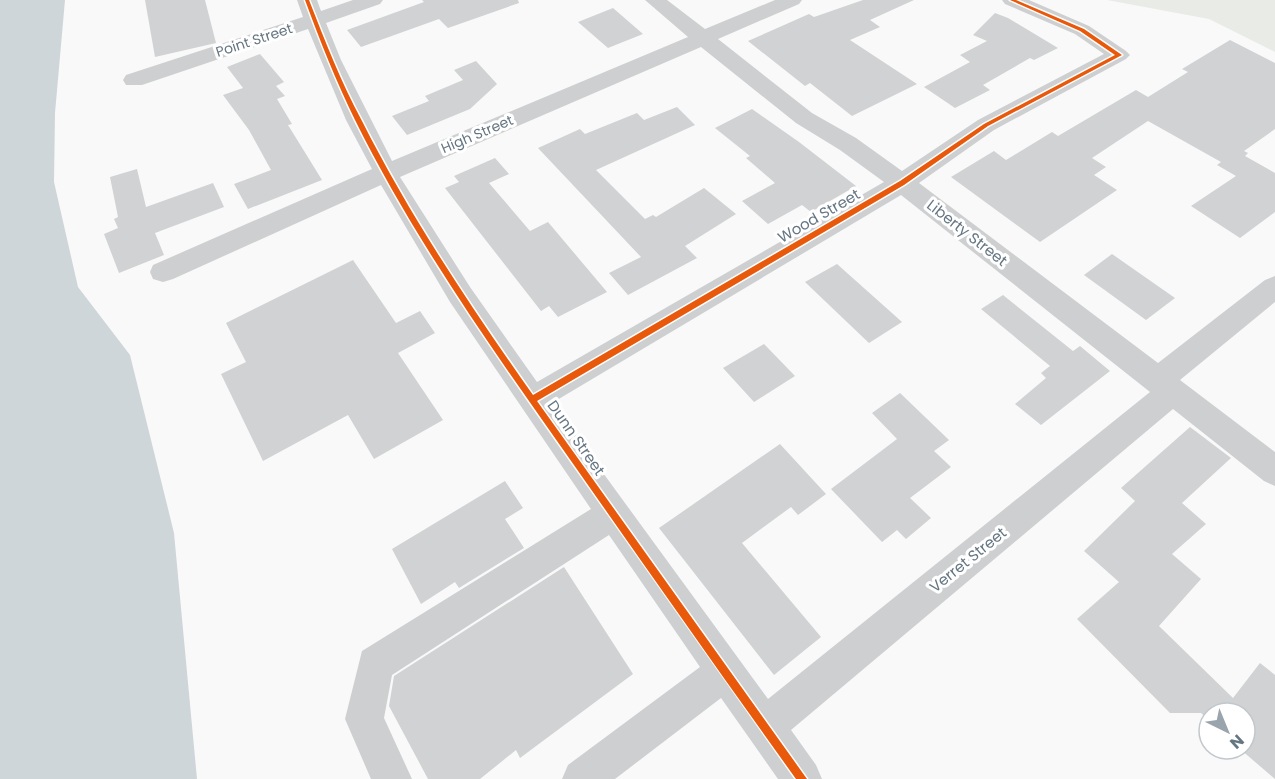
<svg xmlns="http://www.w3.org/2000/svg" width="1275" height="779" viewBox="0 0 1275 779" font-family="Poppins,sans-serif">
<rect width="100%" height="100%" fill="#f9f9f9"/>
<!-- green -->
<path fill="#e8ebe6" d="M 1107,0 L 1275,0 L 1275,52 L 1209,19 Z"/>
<!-- water -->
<path fill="#ced6d9" d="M 0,0 L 65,0 L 55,113 L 54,182 L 78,287 L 130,355 L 174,533 L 197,779 L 0,779 Z"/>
<!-- building -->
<g fill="#d0d2d3">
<path d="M 145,0 L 205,0 L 216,43 L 155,57 Z"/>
<path d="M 422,0 L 518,0 L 519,3 L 448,28 L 439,19 L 361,47 L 347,30 L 424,2 Z"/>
<path d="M 863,0 L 914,0 L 870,20 L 880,27 L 850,40 L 917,84 L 852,116 L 810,83 L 805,86 L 748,41 L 809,14 L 814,17 Z"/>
<path d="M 613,8 L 643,34 L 608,48 L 578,22 Z"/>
<path d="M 995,13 L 1008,18 L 1058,48 L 1034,60 L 1030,58 L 983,85 L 990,90 L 955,108 L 924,87 L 970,62 L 960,55 L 987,41 L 973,35 Z"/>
<path d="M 1230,40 L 1275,63 L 1275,129 L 1244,151 L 1248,153 L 1245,156 L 1275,173 L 1275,212 L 1240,238 L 1191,206 L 1236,176 L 1217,165 L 1221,162 L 1148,121 L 1092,158 L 1106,167 L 1094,175 L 1117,190 L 1040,242 L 951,177 L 994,151 L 1006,160 L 1052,132 L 1058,136 L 1136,90 L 1148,97 L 1188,72 L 1182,69 Z"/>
<path d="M 260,54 L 284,82 L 276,86 L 285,96 L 277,99 L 292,124 L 288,125 L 322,180 L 248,209 L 234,184 L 271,170 L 249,130 L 223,95 L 243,88 L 227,67 Z"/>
<path d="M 476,61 L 497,84 L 470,109 L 407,135 L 392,116 L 429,101 L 425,96 L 463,80 L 454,70 Z"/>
<path d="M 677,107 L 695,125 L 596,170 L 645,219 L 653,215 L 656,217 L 704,188 L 736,214 L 685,246 L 697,258 L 628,295 L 609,273 L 641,257 L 538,148 L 580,129 L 585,134 L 637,113 L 644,120 Z"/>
<path d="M 752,109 L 799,142 L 856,186 L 811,212 L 802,205 L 768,224 L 742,201 L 775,183 L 746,158 L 750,156 L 715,128 Z"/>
<path d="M 495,158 L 509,174 L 489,183 L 530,231 L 548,222 L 607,292 L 558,317 L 549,306 L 541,311 L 445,188 L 459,182 L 454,176 Z"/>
<path d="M 137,169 L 146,207 L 213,183 L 224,207 L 155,233 L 164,255 L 119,273 L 104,234 L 118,228 L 114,219 L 118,217 L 110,177 Z"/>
<path d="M 1112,254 L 1175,298 L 1146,320 L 1084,275 Z"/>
<path d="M 353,260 L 396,323 L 420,311 L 435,333 L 398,353 L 443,420 L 374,459 L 348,415 L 263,461 L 221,374 L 246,362 L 226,323 Z"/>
<path d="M 837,264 L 902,322 L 869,343 L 805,282 Z"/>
<path d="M 1003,295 L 1073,351 L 1080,346 L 1110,371 L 1041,425 L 1015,404 L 1046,378 L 1041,373 L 1050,366 L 981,309 Z"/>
<path d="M 764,344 L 795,376 L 754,402 L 723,368 Z"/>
<path d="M 900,393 L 949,440 L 934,451 L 951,467 L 910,498 L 931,518 L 906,539 L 897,530 L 882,542 L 831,489 L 897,439 L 872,413 Z"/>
<path d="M 1190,427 L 1231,458 L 1182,503 L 1206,524 L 1172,554 L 1201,579 L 1159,626 L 1233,698 L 1260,663 L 1275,675 L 1275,779 L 1240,749 L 1245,749 L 1245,713 L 1209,713 L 1209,720 L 1201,713 L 1170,713 L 1077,619 L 1119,582 L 1084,551 L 1135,501 L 1121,488 Z"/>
<path d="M 780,444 L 826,494 L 798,515 L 791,507 L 742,543 L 821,637 L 774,675 L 659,528 Z"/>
<path d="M 505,481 L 523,508 L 505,519 L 524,548 L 459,588 L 455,582 L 421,604 L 392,549 Z"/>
<path d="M 564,567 L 633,674 L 520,758 L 516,750 L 480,779 L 428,779 L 389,706 L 394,676 Z"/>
</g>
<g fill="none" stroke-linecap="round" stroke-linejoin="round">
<!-- minor -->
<path fill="#cecfd0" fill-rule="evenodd" d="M 297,0 L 317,0 L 321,11 L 353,0 L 383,0 L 380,4 L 326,23 L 341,60 L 392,161 L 688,37 L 645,0 L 667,0 L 705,29 L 775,0 L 802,0 L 799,4 L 718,39 L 812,113 L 856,138 L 902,171 L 978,120 L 1104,54 L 1075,34 L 1005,4 L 1002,0 L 1029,0 L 1089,26 L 1126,51 L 1130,55 L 1126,59 L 994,130 L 919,183 L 1158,363 L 1265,280 L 1275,276 L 1275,302 L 1180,380 L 1275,452 L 1275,486 L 1264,481 L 1173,409 L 791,730 L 816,765 L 822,779 L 778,779 L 721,698 L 615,779 L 562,779 L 568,765 L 700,667 L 609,535 L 392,675 L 384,718 L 412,779 L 371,779 L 345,719 L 362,651 L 591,509 L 450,302 L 381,185 L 173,279 L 163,282 L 153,279 L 150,272 L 153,265 L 372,169 L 346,120 L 308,29 L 142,85 L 126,85 L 123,80 L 126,75 L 303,17 ZM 701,47 L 796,123 L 840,150 L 884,182 L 537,382 L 470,287 L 400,177 ZM 901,195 L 1150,392 L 768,699 L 552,403 Z"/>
<defs>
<path id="cycleway" d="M 305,0 L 309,0 C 325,41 341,82 362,121 C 411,218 471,307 533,395 L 900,181 L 984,124 L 1115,55 L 1080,31 L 1010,0 L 1016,0 L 1084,29 L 1122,55 L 988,126 L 904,185 L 537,401 L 807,779 L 796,779 C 722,676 649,572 576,468 C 497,356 416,243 355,120 C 336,81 320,41 305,0 Z"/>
</defs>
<!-- cycleway casing -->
<use href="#cycleway" stroke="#fff" stroke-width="3"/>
<!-- cycleway -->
<use href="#cycleway" fill="#e8590c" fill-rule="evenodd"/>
</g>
<g text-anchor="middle" stroke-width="6" stroke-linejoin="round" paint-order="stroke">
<!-- far-street labels -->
<g font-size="14" fill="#657683" stroke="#fff">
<text transform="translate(254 40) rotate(-18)" y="5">Point Street</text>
<text transform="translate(477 134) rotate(-23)" y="5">High Street</text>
</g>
<!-- street labels -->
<g font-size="15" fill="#657683" stroke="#fff">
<text transform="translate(819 216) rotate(-30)" y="5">Wood Street</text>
<text transform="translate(967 233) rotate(38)" y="5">Liberty Street</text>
<text transform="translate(576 438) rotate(55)" y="5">Dunn Street</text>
<text transform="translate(968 560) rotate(-39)" y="5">Verret Street</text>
</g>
</g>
<!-- north arrow -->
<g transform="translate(1227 731) rotate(137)"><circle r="28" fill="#ffffff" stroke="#c1c8cd" stroke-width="1.5"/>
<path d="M0-4.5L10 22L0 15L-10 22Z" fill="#99a4ac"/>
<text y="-9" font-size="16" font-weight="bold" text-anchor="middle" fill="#657683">N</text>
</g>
</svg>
